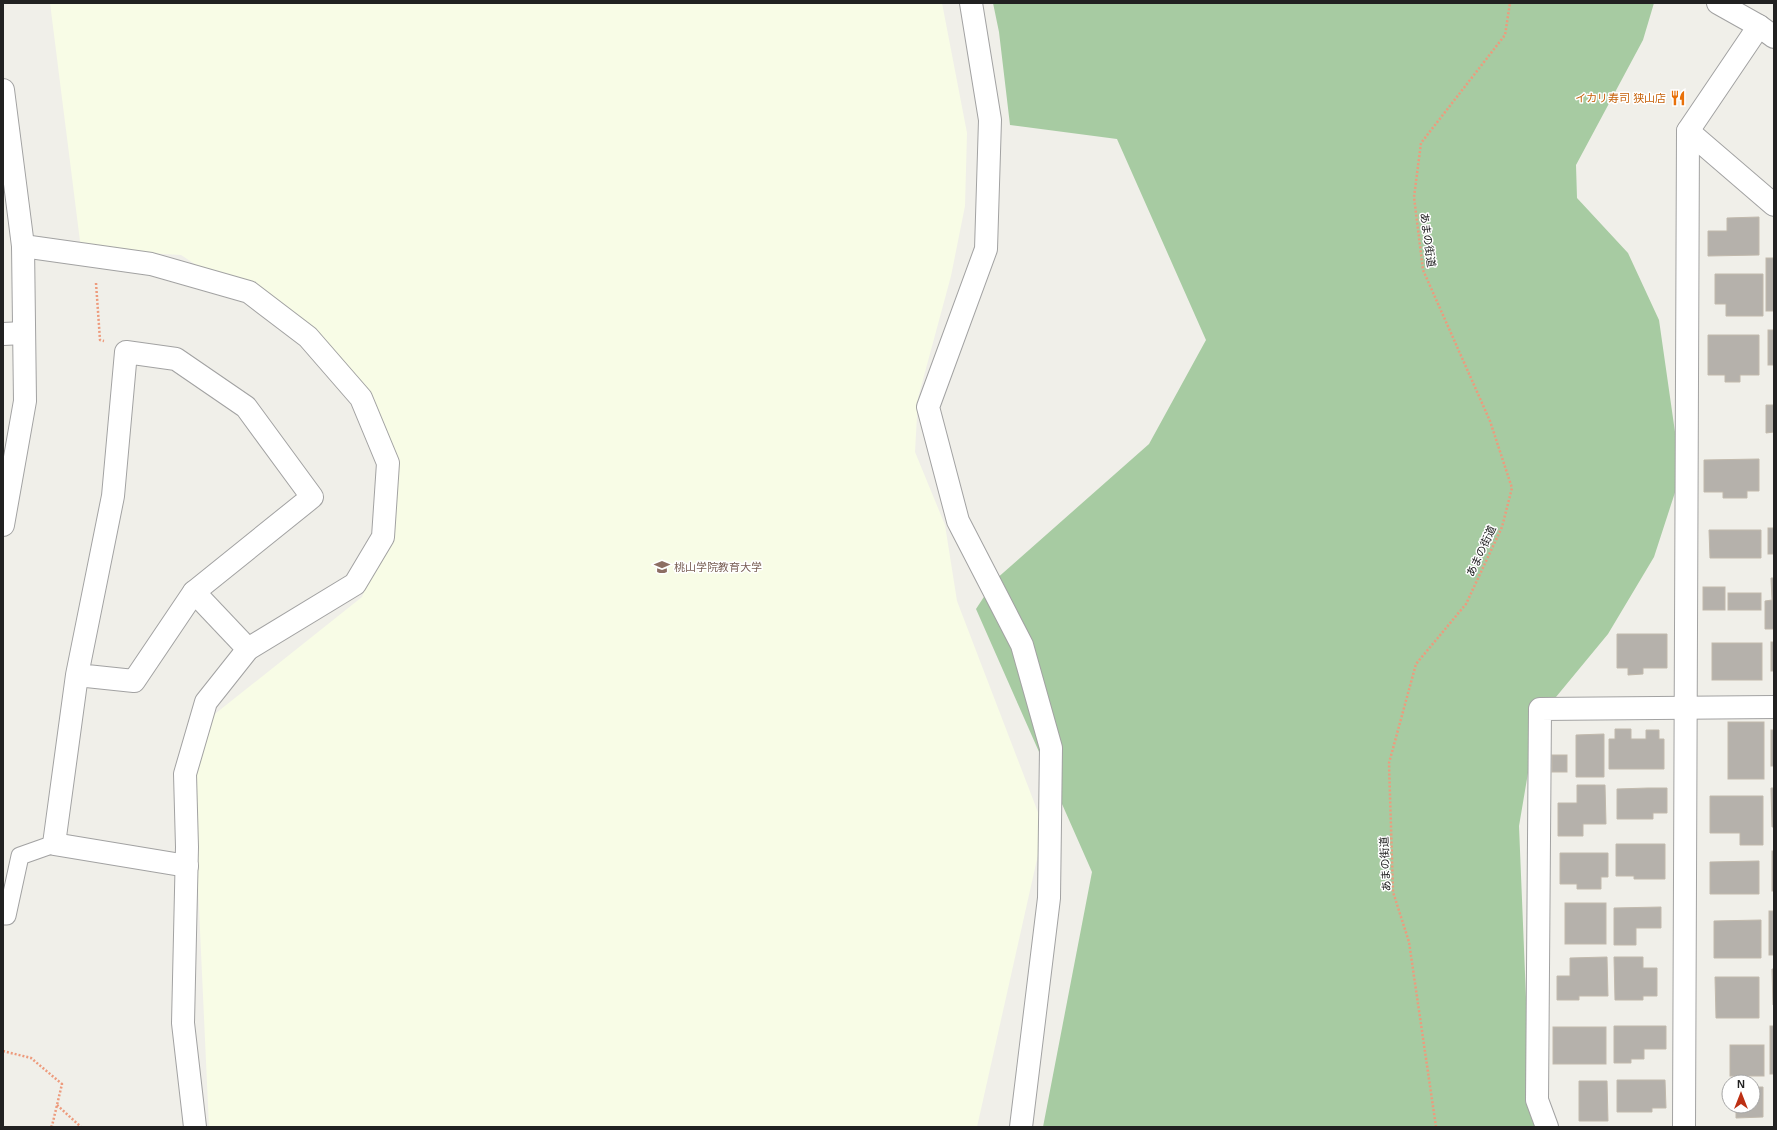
<svg xmlns="http://www.w3.org/2000/svg" width="1777" height="1130" viewBox="0 0 1777 1130" font-family="Helvetica,'Noto Sans JP',sans-serif">
<rect width="100%" height="100%" fill="#f0efe9"/>
<!-- education -->
<path fill="#f8fce6" d="M 50,3 L 942,3 L 967,133 L 965,206 L 951,276 L 918,398 L 915,452 L 945,525 L 957,601 L 1044,828 L 977,1127 L 209,1127 L 191,733 L 362,597 L 395,504 L 385,442 L 286,324 L 181,255 L 81,249 Z"/>
<!-- forest -->
<path fill="#a7cba2" d="M 993,3 L 1654,3 L 1643,40 L 1576,165 L 1577,198 L 1628,253 L 1659,320 L 1681,474 L 1654,557 L 1608,634 L 1537,720 L 1519,826 L 1526,998 L 1539,1127 L 1043,1127 L 1092,872 L 976,609 L 995,580 L 1149,444 L 1206,340 L 1117,139 L 1010,125 L 999,32 Z"/>
<!-- building -->
<g fill="#b5b1ab" stroke="#c1b9ac">
<path d="M 1759,217 L 1759,255 L 1708,256 L 1708,231 L 1727,231 L 1727,218 Z"/>
<rect x="1766" y="258" width="8" height="53"/>
<path d="M 1715,274 L 1763,274 L 1763,316 L 1726,316 L 1726,304 L 1715,304 Z"/>
<rect x="1768" y="330" width="6" height="35"/>
<path d="M 1708,335 L 1759,335 L 1759,375 L 1740,375 L 1740,382 L 1725,382 L 1725,375 L 1708,375 Z"/>
<path d="M 1766,405 L 1774,405 L 1774,432 L 1766,433 Z"/>
<path d="M 1759,459 L 1759,491 L 1747,491 L 1747,498 L 1723,498 L 1723,492 L 1704,492 L 1704,460 Z"/>
<rect x="1768" y="528" width="6" height="26"/>
<path d="M 1709,530 L 1761,530 L 1761,558 L 1710,558 Z"/>
<path d="M 1771,578 L 1774,578 L 1774,629 L 1765,629 L 1765,601 L 1772,600 Z"/>
<rect x="1703" y="587" width="22" height="23"/>
<rect x="1728" y="593" width="33" height="17"/>
<path d="M 1617,634 L 1667,634 L 1667,668 L 1643,668 L 1643,674 L 1628,675 L 1628,668 L 1617,668 Z"/>
<rect x="1771" y="642" width="3" height="29"/>
<rect x="1712" y="643" width="50" height="37"/>
<rect x="1728" y="722" width="36" height="57"/>
<path d="M 1615,729 L 1631,729 L 1631,739 L 1646,739 L 1646,730 L 1659,730 L 1659,739 L 1664,739 L 1664,769 L 1609,769 L 1609,739 L 1615,739 Z"/>
<rect x="1771" y="730" width="3" height="36"/>
<path d="M 1604,734 L 1604,777 L 1576,777 L 1576,735 Z"/>
<rect x="1552" y="755" width="15" height="17"/>
<path d="M 1577,785 L 1605,785 L 1606,824 L 1583,824 L 1583,836 L 1558,836 L 1558,803 L 1577,803 Z"/>
<path d="M 1648,788 L 1667,788 L 1667,813 L 1653,813 L 1653,819 L 1617,819 L 1617,789 Z"/>
<path d="M 1771,788 L 1774,788 L 1774,827 L 1772,827 Z"/>
<path d="M 1710,796 L 1763,796 L 1763,845 L 1740,845 L 1740,833 L 1710,833 Z"/>
<path d="M 1616,844 L 1665,844 L 1665,879 L 1634,879 L 1634,876 L 1616,876 Z"/>
<rect x="1772" y="851" width="2" height="40"/>
<path d="M 1560,853 L 1608,853 L 1608,877 L 1601,877 L 1601,889 L 1577,889 L 1577,884 L 1560,884 Z"/>
<path d="M 1759,861 L 1759,894 L 1710,894 L 1710,862 Z"/>
<rect x="1565" y="903" width="41" height="41"/>
<path d="M 1661,907 L 1661,928 L 1636,928 L 1636,945 L 1614,945 L 1614,908 Z"/>
<rect x="1769" y="911" width="5" height="44"/>
<path d="M 1761,920 L 1761,958 L 1714,958 L 1714,921 Z"/>
<path d="M 1607,957 L 1608,996 L 1579,996 L 1579,1000 L 1557,1000 L 1557,976 L 1570,976 L 1570,958 Z"/>
<path d="M 1614,957 L 1643,957 L 1643,968 L 1657,968 L 1657,996 L 1643,996 L 1643,1000 L 1615,1000 Z"/>
<path d="M 1772,969 L 1774,969 L 1774,1005 L 1773,1005 Z"/>
<path d="M 1715,977 L 1759,977 L 1759,1018 L 1716,1018 Z"/>
<path d="M 1614,1026 L 1666,1026 L 1666,1049 L 1644,1049 L 1644,1059 L 1631,1059 L 1631,1063 L 1614,1063 Z"/>
<rect x="1770" y="1026" width="4" height="48"/>
<rect x="1553" y="1027" width="53" height="37"/>
<rect x="1730" y="1045" width="34" height="31"/>
<path d="M 1617,1080 L 1665,1080 L 1666,1108 L 1652,1108 L 1652,1112 L 1617,1112 Z"/>
<path d="M 1579,1081 L 1607,1081 L 1608,1121 L 1579,1121 Z"/>
<path d="M 1753,1087 L 1763,1087 L 1763,1117 L 1736,1118 L 1736,1106 L 1753,1106 Z"/>
</g>
<g fill="none" stroke-linecap="round" stroke-linejoin="round">
<defs>
<path id="service" d="M 3,916 L 7,916 L 20,856 L 54,844"/>
<g id="minor">
<path d="M 971,3 L 990,120 L 986,249 L 928,407 L 958,521 L 1022,645 L 1051,748 L 1049,898 L 1021,1127"/>
<path d="M 1688,131 L 1774,205"/>
<path d="M 23,246 L 151,264 L 249,292 L 308,337 L 361,398 L 388,463 L 383,537 L 355,584 L 248,649 L 206,702 L 185,774 L 187,847 L 183,1023 L 195,1127"/>
<path d="M 3,334 L 24,333"/>
<path d="M 194,592 L 248,649"/>
<path d="M 77,675 L 134,681 L 194,592 L 312,497 L 246,407 L 176,359 L 126,352 L 113,496 L 77,675 L 54,844 L 187,866"/>
<path d="M 1547,1127 L 1537,1100 L 1540,709 L 1774,707"/>
<path d="M 1684,1127 L 1688,131 L 1759,26"/>
</g>
<g id="tertiary">
<path d="M 1718,3 L 1759,26 L 1774,37"/>
<path d="M 3,90 L 23,246 L 25,401 L 3,525"/>
</g>
</defs>
<!-- service casing -->
<use href="#service" stroke="#a2a2a2" stroke-width="19"/>
<!-- minor casing -->
<use href="#minor" stroke="#a2a2a2" stroke-width="24"/>
<!-- tertiary casing -->
<use href="#tertiary" stroke="#a2a2a2" stroke-width="24"/>
<!-- path -->
<g stroke="#ed9b7d" stroke-width="2.5" stroke-dasharray="2 2" stroke-linecap="butt">
<path d="M 96,283 L 100,340 L 104,341"/>
<path d="M 3,1051 L 31,1058 L 62,1084 L 52,1126 L 50,1127"/>
<path d="M 57,1105 L 81,1127"/>
<path d="M 1436,1127 L 1409,942 L 1393,892 L 1389,763 L 1416,664 L 1466,604 L 1502,527 L 1512,488 L 1490,421 L 1423,270 L 1414,197 L 1421,143 L 1505,35 L 1510,3"/>
</g>
<!-- service -->
<use href="#service" stroke="#fff" stroke-width="17"/>
<!-- minor -->
<use href="#minor" stroke="#fff" stroke-width="22"/>
<!-- tertiary -->
<use href="#tertiary" stroke="#fff" stroke-width="22"/>
</g>
<!-- icons -->
<defs>
<symbol id="restaurant-bare" viewBox="-9 -9 18 18"><path d="M-5-6h1v4h1v-4h1v4h1v-4h1v5L-1.5 .5V6h-2V.5L-5-1ZM5-6V6H3V1.5H1.5Q1.5-4 5-6Z" fill="#e8710a" stroke="#fff" stroke-width="2.5" paint-order="stroke"/></symbol>
<symbol id="university-bare" viewBox="-9 -9 18 18"><path d="M0-5L7-2L0 1L-7-2ZM-4 1L0 2.5L4 1V4Q0 6-4 4Z" fill="#8d6e63" stroke="#fff" stroke-width="2.5" paint-order="stroke"/></symbol>
</defs>
<g fill-rule="evenodd">
<use href="#restaurant-bare" x="1667" y="87" width="22" height="22"/>
<use href="#university-bare" x="651" y="556" width="22" height="22"/>
</g>
<g text-anchor="middle" stroke-width="3" stroke-linejoin="round" paint-order="stroke">
<!-- food labels -->
<g font-size="11" fill="#c56008" stroke="#fff" text-anchor="end">
<text x="1666" y="102">イカリ寿司 狭山店</text>
</g>
<!-- street labels -->
<g font-size="11" fill="#212121" stroke="#fff">
<text transform="translate(1428 240) rotate(82)" y="4">あまの街道</text>
<text transform="translate(1481 551) rotate(-65)" y="4">あまの街道</text>
<text transform="translate(1385 864) rotate(-93)" y="4">あまの街道</text>
</g>
<!-- education labels -->
<g font-size="11" fill="#785e54" stroke="#fff" text-anchor="start">
<text x="674" y="571">桃山学院教育大学</text>
</g>
</g>
<!-- border -->
<rect width="1777" height="1130" fill="none" stroke="#212121" stroke-width="8"/>
<!-- north arrow -->
<g transform="translate(1741 1094)"><circle r="19" fill="#ffffff" stroke="#a6a6a6"/>
<path d="M0-3L7 15L0 10L-7 15Z" fill="#bd3014"/>
<text y="-6" font-size="11" font-weight="bold" text-anchor="middle" fill="#212121">N</text>
</g>
</svg>
